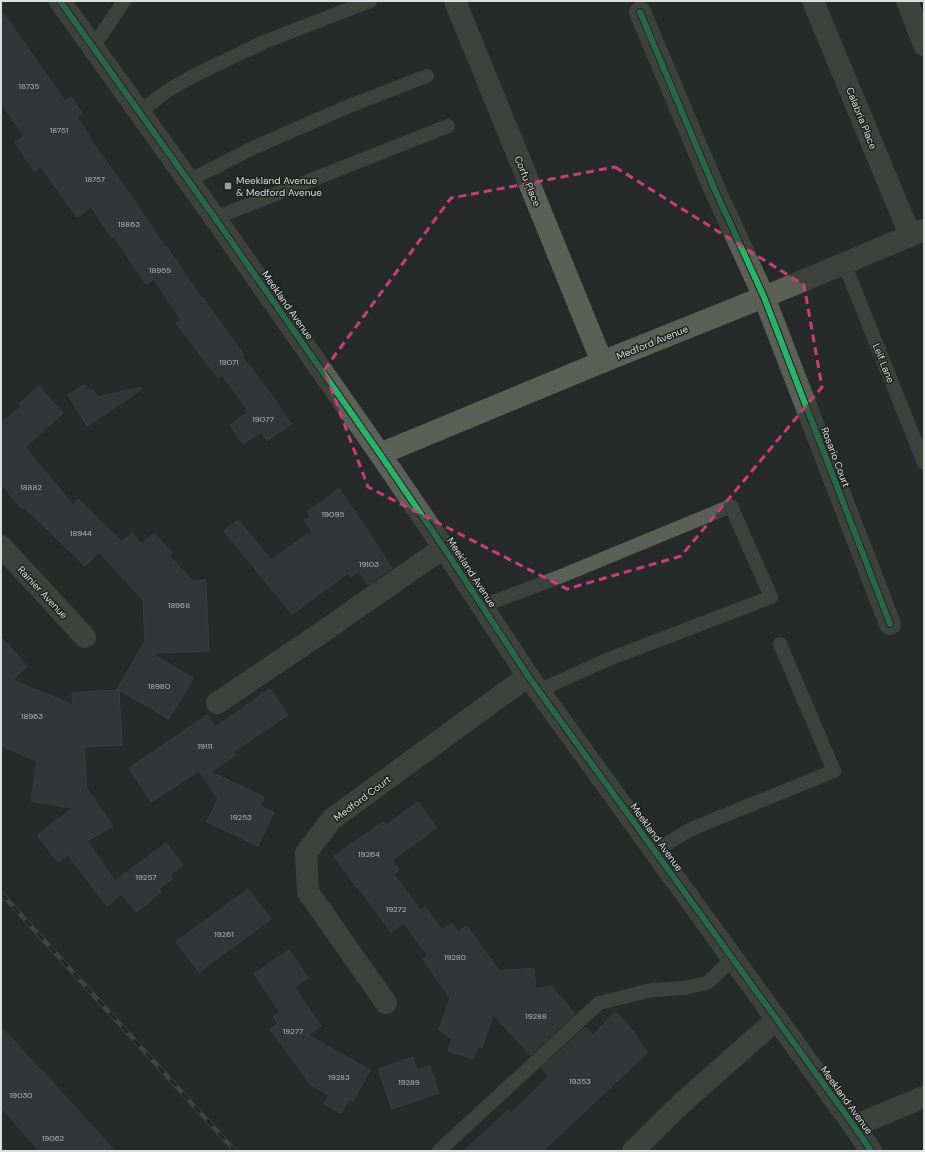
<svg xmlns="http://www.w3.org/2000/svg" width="925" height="1152" viewBox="0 0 925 1152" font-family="'DM Sans',sans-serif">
<rect width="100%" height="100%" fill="#272a29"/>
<!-- building -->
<g fill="#434545" stroke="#505353">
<path d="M 1,10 L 65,101 L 71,97 L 82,113 L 77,117 L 89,135 L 88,136 L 134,200 L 166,248 L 167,247 L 201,298 L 202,297 L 244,355 L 242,357 L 268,390 L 291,424 L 267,441 L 261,432 L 243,444 L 230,425 L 247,413 L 245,411 L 247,409 L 222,375 L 218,378 L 176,323 L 181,320 L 154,279 L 146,284 L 114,237 L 112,238 L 91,207 L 77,217 L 41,167 L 34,171 L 15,142 L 24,136 L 1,103 Z"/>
<path d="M 84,385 L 88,391 L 93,390 L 99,397 L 141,387 L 142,389 L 87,426 L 68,395 Z"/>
<path d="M 39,386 L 63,413 L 25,447 L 73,505 L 78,499 L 122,542 L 132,533 L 142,544 L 154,533 L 172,553 L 169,556 L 193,581 L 206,580 L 209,651 L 151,653 L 193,678 L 169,719 L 119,690 L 122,745 L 84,747 L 87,789 L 113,826 L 87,841 L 115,881 L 166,843 L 183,865 L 170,875 L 173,878 L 159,889 L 161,892 L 151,900 L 150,902 L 136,912 L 122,894 L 107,906 L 68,855 L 58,862 L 37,835 L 73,808 L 31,801 L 37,761 L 1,746 L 1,637 L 27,666 L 13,680 L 73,705 L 72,693 L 119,690 L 117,689 L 145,641 L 143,600 L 99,552 L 85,566 L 24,507 L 22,509 L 1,484 L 1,423 L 22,406 L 19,404 Z"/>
<path d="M 339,489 L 360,519 L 392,568 L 368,585 L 359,571 L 351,577 L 348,573 L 292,614 L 224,531 L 238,520 L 271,560 L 312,531 L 304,520 L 311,517 L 307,512 Z"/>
<path d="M 270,689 L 288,715 L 233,752 L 235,755 L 211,772 L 264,797 L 260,806 L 274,812 L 258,846 L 207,822 L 218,799 L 199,771 L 151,802 L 129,768 L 207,715 L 215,727 Z"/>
<path d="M 418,802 L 437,828 L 392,860 L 399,870 L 394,874 L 420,910 L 425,907 L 442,930 L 452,923 L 458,932 L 467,926 L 499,971 L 534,968 L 536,989 L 551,986 L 575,1014 L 530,1055 L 493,1014 L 482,1048 L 478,1046 L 473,1059 L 448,1051 L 452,1039 L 439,1030 L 450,998 L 423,959 L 427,955 L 404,923 L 391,932 L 357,886 L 356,887 L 334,856 L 383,822 L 386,825 Z"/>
<path d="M 248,889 L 271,919 L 199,972 L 176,942 Z"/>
<path d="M 289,950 L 308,978 L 294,987 L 321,1026 L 308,1035 L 370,1070 L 353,1101 L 349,1099 L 341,1113 L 324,1104 L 329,1095 L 311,1085 L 270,1029 L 278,1024 L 273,1017 L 280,1012 L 254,974 Z"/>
<path d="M 615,1012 L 633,1031 L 647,1053 L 543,1151 L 464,1151 L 508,1110 L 511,1113 L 549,1076 L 541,1068 L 586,1027 L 593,1035 Z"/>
<path d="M 1,1027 L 54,1084 L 115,1151 L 39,1151 L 1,1107 Z"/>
<path d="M 413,1057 L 417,1070 L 430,1066 L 439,1093 L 392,1109 L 378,1069 Z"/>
</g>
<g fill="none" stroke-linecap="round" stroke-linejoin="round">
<!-- service -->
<g stroke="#5a6056" stroke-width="14">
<path d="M 93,47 L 124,1"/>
<path d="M 140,112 L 167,91 L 193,76 L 264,42 L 370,1"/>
<path d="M 188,181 L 255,147 L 349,106 L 427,76"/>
<path d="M 215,218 L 448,126"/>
<path d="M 844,263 L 924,463"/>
<path d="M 482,606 L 559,577 L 731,506 L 771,597 L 604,661 L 538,691"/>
<path d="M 655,851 L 691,829 L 834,771 L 780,644"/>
<path d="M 439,1151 L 599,1003 L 652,990 L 684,988 L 707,983 L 733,959"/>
</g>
<!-- minor -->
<g stroke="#5a6056" stroke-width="22">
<path d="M 455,1 L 602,362"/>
<path d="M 813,1 L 910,235"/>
<path d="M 907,1 L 924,45"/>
<path d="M 640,12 L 714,188 L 764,297 L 890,624"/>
<path d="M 380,454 L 602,362 L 764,297 L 924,230"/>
<path d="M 1,546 L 85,637"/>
<path d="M 217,703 L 321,633 L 420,564 L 444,548"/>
<path d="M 386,1003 L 308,892 L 306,853 L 332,819 L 528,676"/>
<path d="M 854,1126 L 924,1097"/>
<path d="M 633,1151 L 682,1103 L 777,1019"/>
</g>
<!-- secondary -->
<path stroke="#5b6158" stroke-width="22" d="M 60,1 L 215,218 L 380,454 L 444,548 L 528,676 L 854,1126 L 871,1151"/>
<defs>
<path id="rail" d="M 1,893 L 235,1151"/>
</defs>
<!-- rail casing -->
<use href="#rail" stroke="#5f635f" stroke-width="4.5"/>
<!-- rail -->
<use href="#rail" stroke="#1d211f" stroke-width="3" stroke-dasharray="9" stroke-linecap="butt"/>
<defs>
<g id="cycleway">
<path d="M 60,1 L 215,218 L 380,454 L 444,548 L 528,676 L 854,1126 L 871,1151"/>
<path d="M 640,12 L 714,188 L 764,297 L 890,624"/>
</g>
</defs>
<!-- cycleway casing -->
<use href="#cycleway" stroke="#1d211f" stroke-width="8"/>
<!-- cycleway -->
<use href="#cycleway" stroke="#2db169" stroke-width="6"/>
</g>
<!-- marked area -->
<path d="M0 0H925V1152H0ZM 615,167 L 804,285 L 822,387 L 681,556 L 567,589 L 368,487 L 324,370 L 451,198 Z" fill="#272a29" fill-opacity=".55" fill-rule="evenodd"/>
<path fill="none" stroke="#c74075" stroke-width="3" stroke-dasharray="8 5" stroke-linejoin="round" d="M 615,167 L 804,285 L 822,387 L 681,556 L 567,589 L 368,487 L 324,370 L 451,198 Z"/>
<!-- markers -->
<rect fill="#9da09f" stroke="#1d211f" stroke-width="1.5" x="224" y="182" width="8" height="8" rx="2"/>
<g text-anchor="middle" stroke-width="3" stroke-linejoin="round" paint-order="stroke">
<!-- number labels -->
<g font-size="8" fill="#b6b8b8">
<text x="29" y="89">18735</text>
<text x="59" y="133">18751</text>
<text x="95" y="182">18757</text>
<text x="129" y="227">18863</text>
<text x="160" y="273">18959</text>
<text x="229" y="365">19071</text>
<text x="263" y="422">19077</text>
<text x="31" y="490">18882</text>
<text x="333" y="517">19095</text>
<text x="81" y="536">18944</text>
<text x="369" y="567">19103</text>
<text x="179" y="608">18968</text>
<text x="159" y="689">18980</text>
<text x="32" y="719">18963</text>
<text x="205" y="749">19111</text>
<text x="241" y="820">19253</text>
<text x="369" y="857">19264</text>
<text x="146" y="880">19257</text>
<text x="396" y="912">19272</text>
<text x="224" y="937">19261</text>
<text x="455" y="960">19280</text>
<text x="536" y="1019">19288</text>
<text x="293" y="1034">19277</text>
<text x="339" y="1080">19283</text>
<text x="580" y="1084">19353</text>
<text x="409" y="1085">19289</text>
<text x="21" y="1098">19030</text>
<text x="53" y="1141">19062</text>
</g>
<!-- street labels -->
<g font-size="10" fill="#dcdfde" stroke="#1d211f">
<text transform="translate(862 118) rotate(68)" y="4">Calabria Place</text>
<text transform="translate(528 181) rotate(68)" y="4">Corfu Place</text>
<text transform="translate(288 305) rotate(55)" y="4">Meekland Avenue</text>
<text transform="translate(652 342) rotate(-22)" y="4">Medford Avenue</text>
<text transform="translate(884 363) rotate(68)" y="4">Leif Lane</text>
<text transform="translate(836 457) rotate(69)" y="4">Rosario Court</text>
<text transform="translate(472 572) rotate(57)" y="4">Meekland Avenue</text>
<text transform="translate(43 592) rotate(47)" y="4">Rainier Avenue</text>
<text transform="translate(362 798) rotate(-37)" y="4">Medford Court</text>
<text transform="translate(657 837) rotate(54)" y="4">Meekland Avenue</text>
<text transform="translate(847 1100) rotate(54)" y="4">Meekland Avenue</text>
</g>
<!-- poi labels -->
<g font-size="10" fill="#dcdfde" stroke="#1d211f" text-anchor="start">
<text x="236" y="184">Meekland Avenue<tspan x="236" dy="12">&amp; Medford Avenue</tspan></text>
</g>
</g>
<!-- border -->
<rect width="925" height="1152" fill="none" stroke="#dcdfde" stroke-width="4"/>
</svg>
